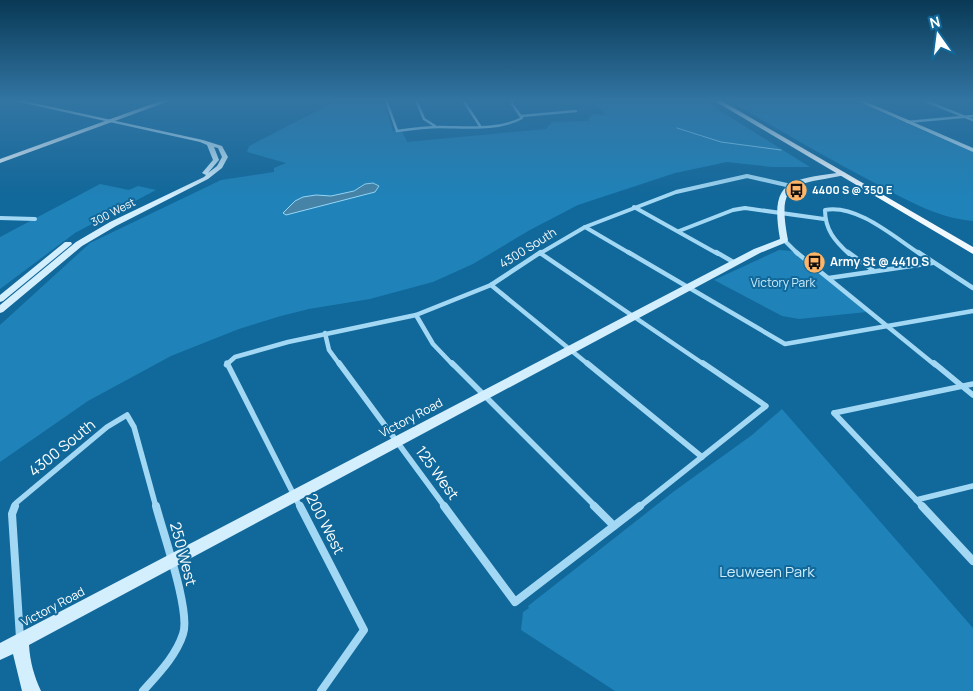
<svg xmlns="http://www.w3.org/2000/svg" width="973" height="691" viewBox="0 0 973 691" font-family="Manrope,sans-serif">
<rect width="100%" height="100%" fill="#11689a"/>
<!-- green -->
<g fill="#1f82b8">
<path d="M 338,100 L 384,100 L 393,131 L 402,131 L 407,142 L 546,129 L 552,122 L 590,121 L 588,119 L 593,114 L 606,115 L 591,100 L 703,100 L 810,167 L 772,167 L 727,162 L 675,173 L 578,205 L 530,230 L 473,264 L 433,282 L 370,299 L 309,309 L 281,316 L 239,329 L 171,356 L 88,401 L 0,462 L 0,325 L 90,243 L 221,180 L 274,172 L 274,168 L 286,163 L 247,152 L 249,146 Z"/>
<path d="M 728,100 L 853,100 L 973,152 L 973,221 C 936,218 903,198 871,181 C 822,156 775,127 728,100 Z"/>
<path d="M 100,184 L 129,190 L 138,186 L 156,190 L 75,233 L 0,289 L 0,237 Z"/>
<path d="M 779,250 L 792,251 L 867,312 L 799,319 L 782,316 L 714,280 Z"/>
<path d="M 782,409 L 973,628 L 973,691 L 615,691 L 521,630 L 523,612 L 529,608 L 528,606 L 673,492 L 752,435 Z"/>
</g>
<!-- water -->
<path fill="#4683a6" stroke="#95d7f8" d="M 373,183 L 379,186 L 375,192 L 286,215 L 283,213 L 295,201 L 303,197 L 316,195 L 331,196 L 354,191 L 365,184 Z"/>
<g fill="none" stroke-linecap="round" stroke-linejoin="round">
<!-- stream -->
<path stroke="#95d7f8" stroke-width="1" d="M 677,128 L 721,142 L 781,150"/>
<!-- street-far4 -->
<g stroke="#a3d8f4" stroke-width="2.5">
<path d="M 386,100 L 397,131 C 411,129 426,127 440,127 C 466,127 498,131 522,118 L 512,104 L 513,100"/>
<path d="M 416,100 L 424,119 L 435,126"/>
<path d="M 463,100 L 480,126"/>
<path d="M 923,100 L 973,120"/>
<path d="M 521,116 L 576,111"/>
<path d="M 907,122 L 973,116"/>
</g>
<!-- street-far3 -->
<g stroke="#a3d8f4" stroke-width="4">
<path d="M 634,207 L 718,254"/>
<path d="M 0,218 L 35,219"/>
<path d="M 585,227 L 631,254"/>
<path d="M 679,231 L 733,210 L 745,208 L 824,219"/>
<path d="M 784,240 L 798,254"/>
<path d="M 539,254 L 585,227 L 676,192 L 747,176 L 791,186"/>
<path d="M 849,254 C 835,241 825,230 825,210 C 857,204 894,237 920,254"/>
</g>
<!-- street-far2 -->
<g stroke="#a3d8f4" stroke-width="4.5">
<path d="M 628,252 L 785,344 L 973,311"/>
<path d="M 716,252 L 735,263"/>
<path d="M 796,252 L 935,365"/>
<path d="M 848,252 L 874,271"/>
<path d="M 918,252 L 973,288"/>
<path d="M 540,253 L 705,365"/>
<path d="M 829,278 L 932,263"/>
<path d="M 491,285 L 589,365"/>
<path d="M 416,315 L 433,344 L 453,365"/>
<path d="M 325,333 L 329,350 L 340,365"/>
<path d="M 226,365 L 235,357 L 288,342 L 416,315 L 491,285 L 541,252"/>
</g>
<!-- street-far1 -->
<g stroke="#a3d8f4" stroke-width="5.5">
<path d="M 227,363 L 300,507"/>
<path d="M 339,363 L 445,507"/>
<path d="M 452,363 L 596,507"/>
<path d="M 587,363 L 702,457"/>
<path d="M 934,363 L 973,395"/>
<path d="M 834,413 L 923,507"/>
<path d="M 834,413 L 973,384"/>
<path d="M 916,500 L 973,486"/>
<path d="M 14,507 L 16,503 L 107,427 L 127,415 L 134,427 L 156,507"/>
<path d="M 639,507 L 766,406 L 703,363"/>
</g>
<!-- street -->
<g stroke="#a3d8f4" stroke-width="8">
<path d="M 15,506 L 12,514 L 20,638"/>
<path d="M 300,506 L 364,630 L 321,691"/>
<path d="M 444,506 L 515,602 L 640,506"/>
<path d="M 594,506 L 614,526"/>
<path d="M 922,506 L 973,561"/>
<path d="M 143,691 C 158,674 176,656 183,634 C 191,612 163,533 156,506"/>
</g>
<!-- secondary -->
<g fill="#d3eefd" fill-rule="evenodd">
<path d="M 10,100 L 20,100 L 203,140 L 222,146 L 228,157 L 222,168 L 208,179 L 116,226 L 82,246 L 3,312 L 0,313 L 0,305 L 76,242 L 110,222 L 204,177 L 206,175 L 202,173 L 213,160 L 207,145 L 200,142 ZM 214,147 L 218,148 L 222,157 L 217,166 L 208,173 L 219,160 Z"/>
<path d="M 855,100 L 862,100 L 973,148 L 973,152 Z"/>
<path d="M 843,172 L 845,173 L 845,175 C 795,186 776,178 788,240 L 787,242 L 760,253 L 29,645 C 30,662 34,676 41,691 L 22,691 L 13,654 L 0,660 L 0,643 L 754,249 L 780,239 C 769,178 791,180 843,172 Z"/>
<path d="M 65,242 L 71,242 L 72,244 L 3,301 L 0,302 L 0,295 Z"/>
</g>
<!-- primary -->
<g fill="#f1f9ff" fill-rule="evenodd">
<path d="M 163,100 L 172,100 L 0,163 L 0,159 Z"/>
<path d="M 713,100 L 720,100 L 973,247 L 973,254 Z"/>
</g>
</g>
<!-- sky -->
<linearGradient id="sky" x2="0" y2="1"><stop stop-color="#093955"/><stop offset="0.51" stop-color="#3275a3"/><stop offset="1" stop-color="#3275a3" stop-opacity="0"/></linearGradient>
<rect width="973" height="197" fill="url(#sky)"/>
<!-- icons -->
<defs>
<symbol id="bus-disc" viewBox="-11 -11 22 22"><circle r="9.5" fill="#ffb567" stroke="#11689a"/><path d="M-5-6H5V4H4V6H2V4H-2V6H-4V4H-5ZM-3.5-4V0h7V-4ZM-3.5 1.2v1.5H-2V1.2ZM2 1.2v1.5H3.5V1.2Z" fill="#111"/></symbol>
</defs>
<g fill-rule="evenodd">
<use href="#bus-disc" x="784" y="178" width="25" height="25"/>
<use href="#bus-disc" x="802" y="250" width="25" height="25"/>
</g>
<g text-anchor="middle" stroke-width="4" stroke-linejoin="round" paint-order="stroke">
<!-- far-poi labels -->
<g font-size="11" font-weight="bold" fill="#fff" stroke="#11689a" text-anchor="start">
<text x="812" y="194">4400 S @ 350 E</text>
</g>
<!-- far-street labels -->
<g font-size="11" fill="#fff" stroke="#11689a">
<text transform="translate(113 212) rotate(-27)" y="4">300 West</text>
</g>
<!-- street labels -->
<g font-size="12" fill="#fff" stroke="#11689a">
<text transform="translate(528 248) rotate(-32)" y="4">4300 South</text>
<text transform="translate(411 418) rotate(-28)" y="4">Victory Road</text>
<text transform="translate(53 607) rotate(-28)" y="4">Victory Road</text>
</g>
<!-- poi labels -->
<g font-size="12" font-weight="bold" fill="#fff" stroke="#11689a" text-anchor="start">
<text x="830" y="266">Army St @ 4410 S</text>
</g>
<!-- park labels -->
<g font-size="12" fill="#ccedfe" stroke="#11689a">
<text x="783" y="287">Victory Park</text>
</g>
<!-- near-street labels -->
<g font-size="15" fill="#fff" stroke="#11689a">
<text transform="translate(62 448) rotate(-39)" y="5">4300 South</text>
<text transform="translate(437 473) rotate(54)" y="5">125 West</text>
<text transform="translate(325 524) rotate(63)" y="5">200 West</text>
<text transform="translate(183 554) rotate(75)" y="5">250 West</text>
</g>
<!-- near-park labels -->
<g font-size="15" fill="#ccedfe" stroke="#11689a">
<text x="767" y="577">Leuween Park</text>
</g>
</g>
<!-- north arrow -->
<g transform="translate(938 35) rotate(346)" stroke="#11689a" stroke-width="4" paint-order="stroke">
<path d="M0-4L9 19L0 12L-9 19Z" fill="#ffffff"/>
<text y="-8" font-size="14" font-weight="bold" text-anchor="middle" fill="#ffffff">N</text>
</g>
</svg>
